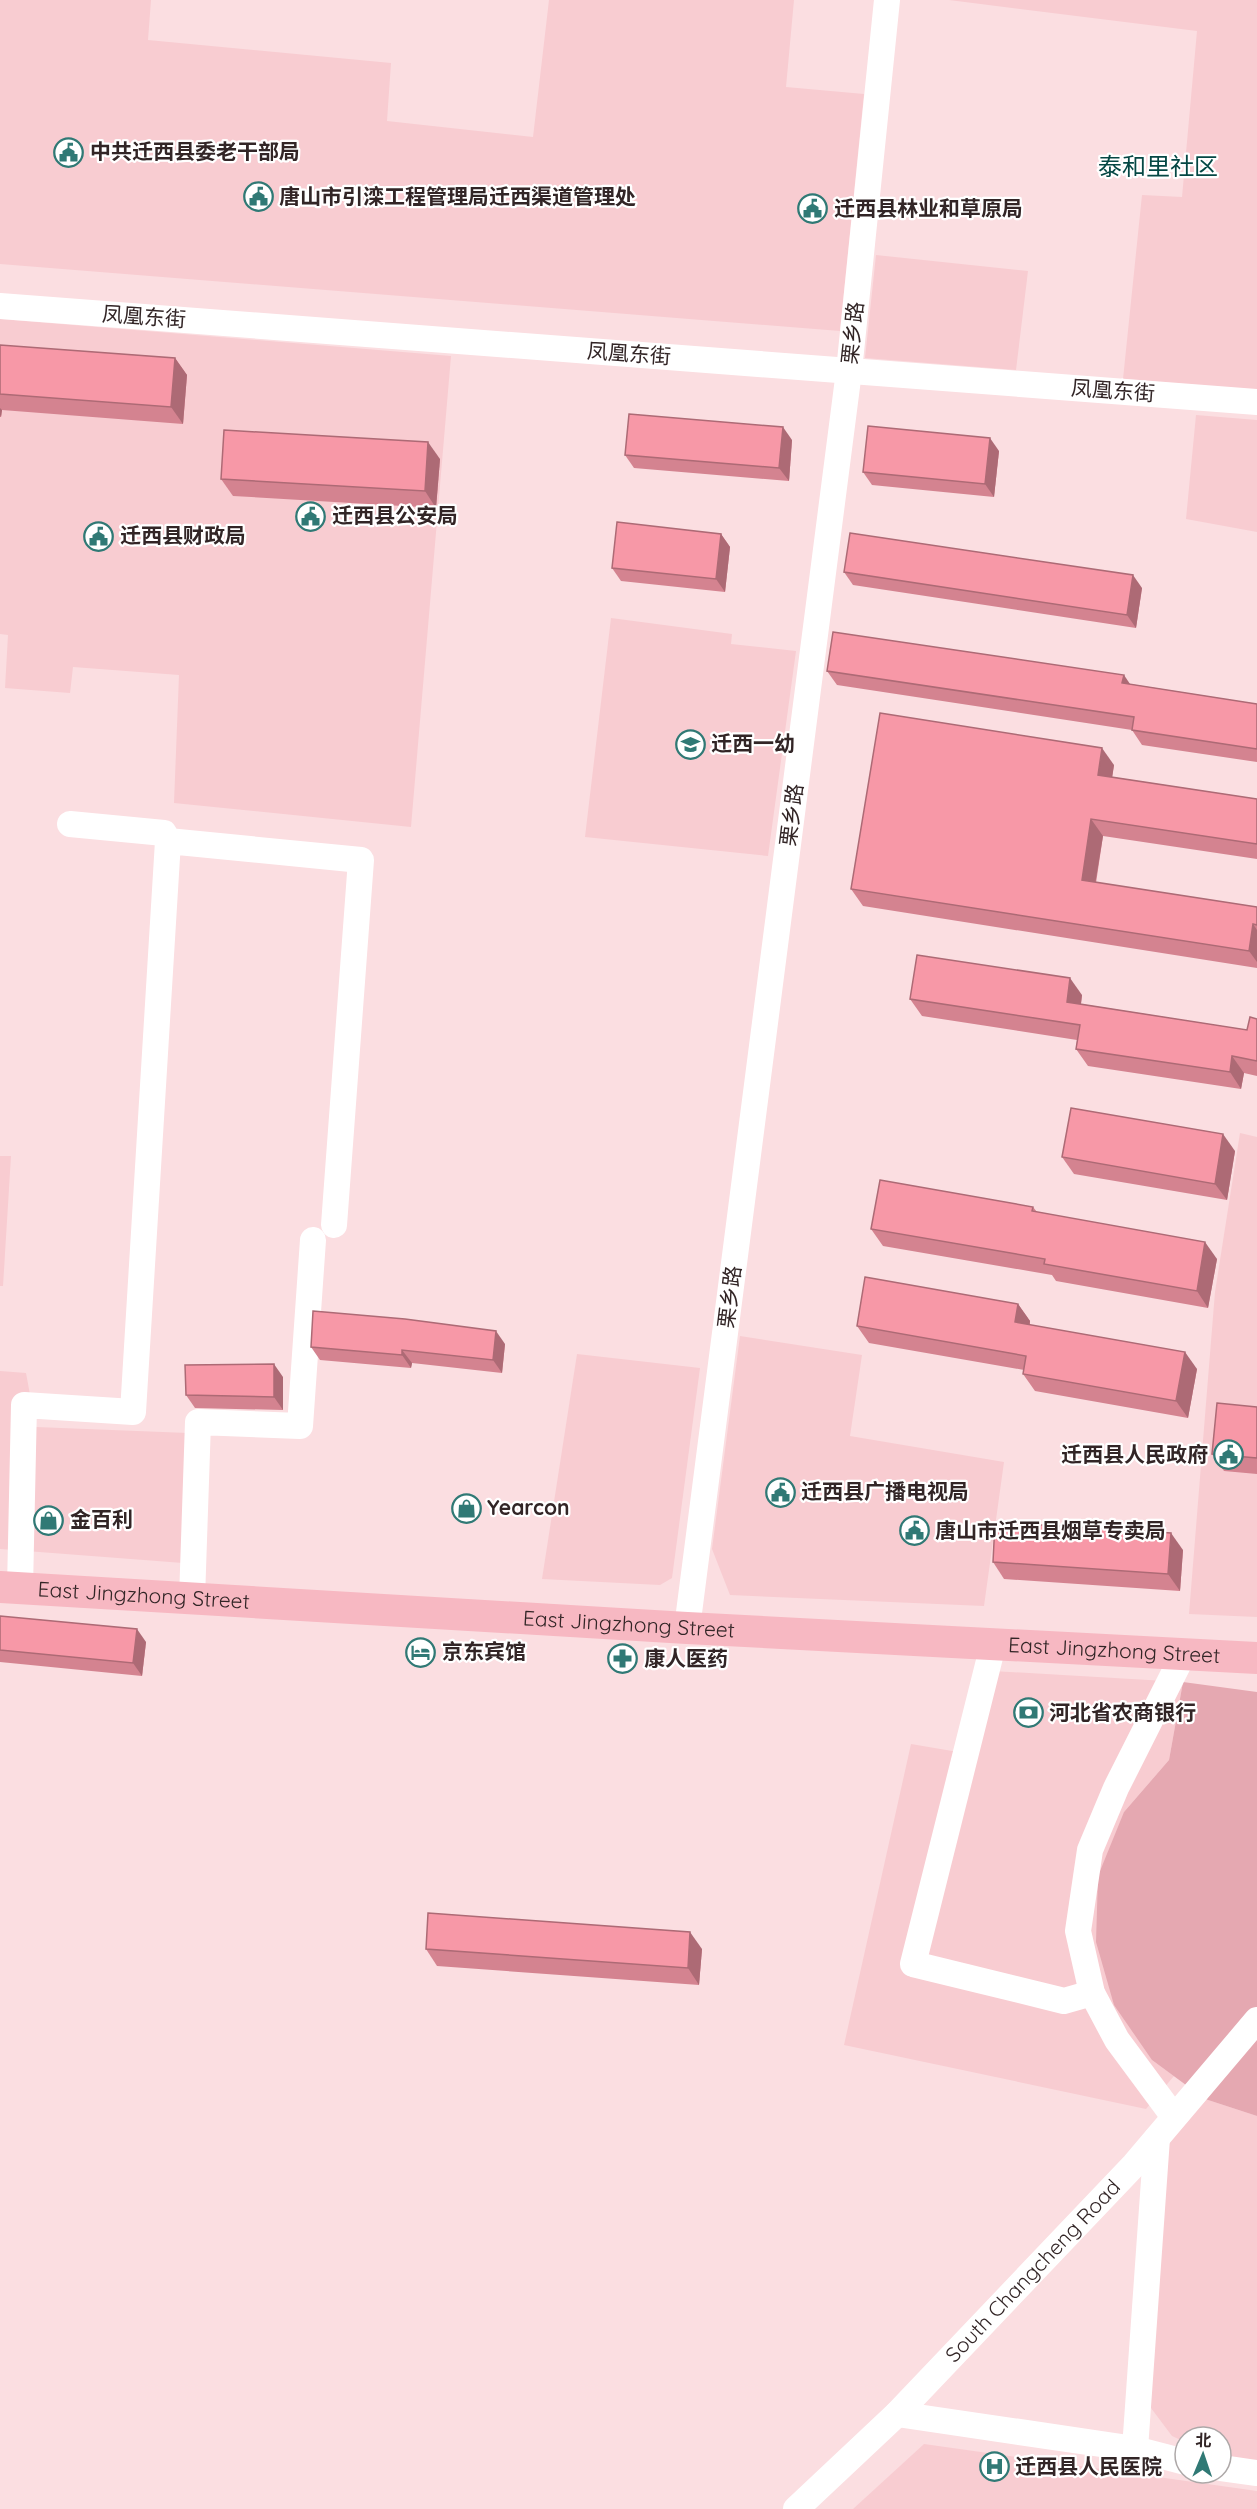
<svg xmlns="http://www.w3.org/2000/svg" width="1257" height="2509" viewBox="0 0 1257 2509" font-family="Quicksand,'Noto Sans SC',sans-serif">
<rect width="100%" height="100%" fill="#fbdee1"/>
<!-- built -->
<g fill="#f8ccd1">
<path d="M 0,0 L 151,0 L 148,40 L 391,63 L 387,121 L 533,137 L 549,0 L 794,0 L 786,87 L 864,94 L 840,331 L 0,264 Z"/>
<path d="M 949,0 L 1257,0 L 1257,390 L 1123,379 L 1142,195 L 1182,197 L 1197,31 Z"/>
<path d="M 876,255 L 1028,271 L 1016,370 L 865,358 Z"/>
<path d="M 0,319 L 451,356 L 411,827 L 174,803 L 179,675 L 73,667 L 70,693 L 5,688 L 8,635 L 0,634 Z"/>
<path d="M 1196,415 L 1257,420 L 1257,532 L 1186,519 Z"/>
<path d="M 611,618 L 732,634 L 731,644 L 796,651 L 768,856 L 585,837 Z"/>
<path d="M 1240,1133 L 1257,1137 L 1257,1617 L 1189,1614 L 1215,1292 Z"/>
<path d="M 0,1156 L 11,1156 L 3,1286 L 0,1286 Z"/>
<path d="M 740,1336 L 862,1355 L 850,1436 L 1004,1462 L 984,1606 L 730,1595 L 712,1549 Z"/>
<path d="M 577,1354 L 700,1368 L 672,1578 L 660,1585 L 542,1579 Z"/>
<path d="M 0,1371 L 26,1373 L 36,1427 L 188,1433 L 183,1563 L 0,1549 Z"/>
<path d="M 976,1670 L 1183,1682 L 1169,1760 L 1124,1812 L 1152,2060 L 1174,2076 L 1146,2109 L 844,2045 L 911,1744 L 958,1752 Z"/>
<path d="M 1205,2099 L 1257,2116 L 1257,2465 L 1221,2461 L 1221,2437 L 1185,2437 L 1185,2442 L 1172,2436 L 1148,2404 L 1166,2146 Z"/>
<path d="M 924,2444 L 1257,2491 L 1257,2509 L 853,2509 Z"/>
</g>
<!-- green -->
<path fill="#e5a8b1" d="M 1183,1682 L 1257,1692 L 1257,2116 L 1205,2099 L 1152,2060 L 1114,2005 L 1096,1942 L 1098,1876 L 1124,1812 L 1169,1760 Z"/>
<g fill="none" stroke-linecap="round" stroke-linejoin="round">
<!-- minor -->
<g stroke="#fff" stroke-width="26">
<path d="M 0,306 L 1257,402"/>
<path d="M 70,824 L 164,833 L 168,841"/>
<path d="M 20,1588 L 24,1405 L 133,1412 L 168,841 L 361,860 L 334,1225"/>
<path d="M 192,1599 L 198,1422 L 300,1426 L 313,1240"/>
<path d="M 687,1628 L 849,371 L 887,0"/>
<path d="M 993,1645 L 913,1964 L 1064,2001 L 1092,1993"/>
<path d="M 1174,2117 L 1117,2040 L 1092,1993 L 1078,1931 L 1090,1850 L 1116,1788 L 1183,1655"/>
<path d="M 897,2414 L 1135,2449 L 1185,2462"/>
<path d="M 1135,2449 L 1157,2138"/>
<path d="M 1221,2468 L 1257,2473"/>
<path id="s1" d="M 796,2509 L 897,2414 L 1134,2165 L 1257,2020"/>
</g>
<!-- major -->
<path stroke="#f7b8c2" stroke-width="32" id="s2" d="M 0,1587 L 687,1628 L 1257,1658"/>
</g>
<!-- wall -->
<g fill="#d48390">
<path d="M 0,345 L 175,358 L 187,375 L 183,424 L 2,410 L 1,417 L 0,417 Z"/>
<path d="M 792,440 L 789,481 L 634,468 L 625,455 Z"/>
<path d="M 999,451 L 994,497 L 872,485 L 863,472 Z"/>
<path d="M 440,459 L 436,508 L 233,496 L 221,479 Z"/>
<path d="M 721,534 L 730,547 L 725,592 L 621,581 L 612,568 Z"/>
<path d="M 844,572 L 1142,588 L 1136,628 L 853,585 Z"/>
<path d="M 827,671 L 1130,684 L 1257,704 L 1257,762 L 1142,745 L 1132,730 L 837,685 Z"/>
<path d="M 1114,765 L 1112,777 L 1257,799 L 1257,859 L 1103,836 L 1096,883 L 1257,907 L 1257,968 L 863,906 L 851,889 Z"/>
<path d="M 1082,995 L 1081,1004 L 1247,1030 L 1257,1019 L 1257,1076 L 1244,1073 L 1241,1089 L 1088,1066 L 1076,1049 L 1077,1040 L 922,1016 L 910,999 Z"/>
<path d="M 1235,1151 L 1227,1200 L 1074,1174 L 1062,1157 Z"/>
<path d="M 1033,1207 L 1037,1212 L 1217,1259 L 1208,1308 L 1056,1281 L 1052,1275 L 883,1246 L 871,1229 Z"/>
<path d="M 1018,1304 L 1030,1321 L 1030,1325 L 1197,1369 L 1188,1418 L 1035,1391 L 1023,1374 L 1024,1370 L 869,1343 L 857,1326 Z"/>
<path d="M 505,1344 L 502,1373 L 412,1363 L 411,1368 L 320,1360 L 311,1347 Z"/>
<path d="M 283,1377 L 283,1410 L 195,1408 L 186,1395 Z"/>
<path d="M 1257,1407 L 1257,1474 L 1224,1471 L 1212,1454 Z"/>
<path d="M 1183,1550 L 1180,1591 L 1004,1579 L 993,1562 Z"/>
<path d="M 0,1616 L 146,1642 L 142,1676 L 0,1662 Z"/>
<path d="M 426,1949 L 702,1949 L 699,1985 L 437,1966 Z"/>
</g>
<!-- shaded-wall -->
<g fill="#ad6a75">
<path d="M 175,358 L 187,375 L 183,424 L 171,407 Z"/>
<path d="M 0,408 L 2,410 L 1,417 L 0,415 Z"/>
<path d="M 783,427 L 792,440 L 789,481 L 779,468 Z"/>
<path d="M 990,438 L 999,451 L 994,497 L 985,484 Z"/>
<path d="M 428,442 L 440,459 L 436,508 L 425,491 Z"/>
<path d="M 721,534 L 730,547 L 725,592 L 716,579 Z"/>
<path d="M 1133,575 L 1142,588 L 1136,628 L 1127,615 Z"/>
<path d="M 1124,675 L 1134,690 L 1122,683 Z"/>
<path d="M 1102,748 L 1114,765 L 1110,792 L 1098,775 Z"/>
<path d="M 1091,819 L 1103,836 L 1093,897 L 1082,880 Z"/>
<path d="M 1253,924 L 1257,930 L 1257,962 L 1249,951 Z"/>
<path d="M 1070,978 L 1082,995 L 1079,1019 L 1067,1002 Z"/>
<path d="M 1232,1056 L 1244,1073 L 1241,1089 L 1230,1072 Z"/>
<path d="M 1223,1134 L 1235,1151 L 1227,1200 L 1215,1184 Z"/>
<path d="M 1205,1242 L 1217,1259 L 1208,1308 L 1197,1291 Z"/>
<path d="M 1018,1304 L 1030,1321 L 1027,1339 L 1015,1322 Z"/>
<path d="M 496,1331 L 505,1344 L 502,1373 L 493,1360 Z"/>
<path d="M 402,1350 L 412,1363 L 411,1368 L 402,1355 Z"/>
<path d="M 1185,1352 L 1197,1369 L 1188,1418 L 1176,1401 Z"/>
<path d="M 274,1364 L 283,1377 L 283,1410 L 274,1397 Z"/>
<path d="M 1171,1533 L 1183,1550 L 1180,1591 L 1168,1574 Z"/>
<path d="M 137,1629 L 146,1642 L 142,1676 L 133,1663 Z"/>
<path d="M 690,1932 L 702,1949 L 699,1985 L 688,1968 Z"/>
</g>
<!-- building -->
<g fill="#f798a7" stroke="#ad6a75" stroke-width="1.5">
<path d="M 0,345 L 175,358 L 171,407 L 0,394 Z"/>
<path d="M 629,414 L 783,427 L 779,468 L 625,455 Z"/>
<path d="M 868,426 L 990,438 L 985,484 L 863,472 Z"/>
<path d="M 224,430 L 428,442 L 425,491 L 221,479 Z"/>
<path d="M 617,522 L 721,534 L 716,579 L 612,568 Z"/>
<path d="M 850,533 L 1133,575 L 1127,615 L 844,572 Z"/>
<path d="M 833,632 L 1124,675 L 1122,683 L 1257,704 L 1257,749 L 1132,730 L 1134,717 L 827,671 Z"/>
<path d="M 880,713 L 1102,748 L 1098,775 L 1257,799 L 1257,844 L 1091,819 L 1082,880 L 1257,907 L 1257,925 L 1253,924 L 1249,951 L 851,889 Z"/>
<path d="M 917,955 L 1070,978 L 1067,1002 L 1247,1030 L 1250,1017 L 1257,1019 L 1257,1061 L 1232,1056 L 1230,1072 L 1076,1049 L 1080,1025 L 910,999 Z"/>
<path d="M 1071,1108 L 1223,1134 L 1215,1184 L 1062,1157 Z"/>
<path d="M 880,1180 L 1033,1207 L 1032,1211 L 1205,1242 L 1197,1291 L 1044,1264 L 1045,1259 L 871,1229 Z"/>
<path d="M 865,1277 L 1018,1304 L 1015,1322 L 1185,1352 L 1176,1401 L 1023,1374 L 1026,1356 L 857,1326 Z"/>
<path d="M 313,1311 L 405,1319 L 496,1331 L 493,1360 L 402,1350 L 402,1355 L 311,1347 Z"/>
<path d="M 274,1364 L 274,1397 L 186,1395 L 185,1365 Z"/>
<path d="M 1217,1403 L 1257,1407 L 1257,1458 L 1212,1454 Z"/>
<path d="M 995,1522 L 1171,1533 L 1168,1574 L 993,1562 Z"/>
<path d="M 0,1616 L 137,1629 L 133,1663 L 0,1650 Z"/>
<path d="M 428,1913 L 690,1932 L 688,1968 L 426,1949 Z"/>
</g>
<!-- icons -->
<defs>
<symbol id="civic-ring" viewBox="-11 -11 22 22"><circle r="9.5" fill="#fff" stroke="#307975" stroke-width="1.5"/><path d="M-.6-6.5H3V-4.5H.6V-3L4-1V1h2V6H-6V1h2V-1L-.6-3ZM-1.2 2.5V6h2.4V2.5Z" fill="#307975"/></symbol>
<symbol id="school-ring" viewBox="-11 -11 22 22"><circle r="9.5" fill="#fff" stroke="#307975" stroke-width="1.5"/><path d="M0-5L7-2L0 1L-7-2ZM-4 1L0 2.5L4 1V4Q0 6-4 4Z" fill="#307975"/></symbol>
<symbol id="shop-ring" viewBox="-11 -11 22 22"><circle r="9.5" fill="#fff" stroke="#307975" stroke-width="1.5"/><path d="M-5-2.5h2.3a2.7 3.5 0 0 1 5.4 0H5L5.5 6h-11ZM-1.5-2.5h3a1.5 2.3 0 0 0-3 0Z" fill="#307975"/></symbol>
<symbol id="hotel-ring" viewBox="-11 -11 22 22"><circle r="9.5" fill="#fff" stroke="#307975" stroke-width="1.5"/><path d="M-6-4.5h1.5V1H6V5H4.5V3h-9V5H-6ZM-4 0a1.8 1.8 0 1 1 3.6 0ZM.5 0V-2.5h3Q6-2.5 6 0Z" fill="#307975"/></symbol>
<symbol id="pharmacy-ring" viewBox="-11 -11 22 22"><circle r="9.5" fill="#fff" stroke="#307975" stroke-width="1.5"/><path d="M-2-6h4v4h4v4h-4v4h-4v-4h-4v-4h4Z" fill="#307975"/></symbol>
<symbol id="bank-ring" viewBox="-11 -11 22 22"><circle r="9.5" fill="#fff" stroke="#307975" stroke-width="1.5"/><path d="M-6-4H6V4H-6ZM0-2.3a2.3 2.3 0 1 0 0 4.6a2.3 2.3 0 1 0 0-4.6Z" fill="#307975"/></symbol>
<symbol id="hospital-ring" viewBox="-11 -11 22 22"><circle r="9.5" fill="#fff" stroke="#307975" stroke-width="1.5"/><path d="M-5-5h3v3.5h4V-5h3V5h-3V1.5h-4V5h-3Z" fill="#307975"/></symbol>
</defs>
<g fill-rule="evenodd">
<use href="#civic-ring" x="52" y="136" width="33" height="33"/>
<use href="#civic-ring" x="242" y="180" width="33" height="33"/>
<use href="#civic-ring" x="796" y="192" width="33" height="33"/>
<use href="#civic-ring" x="294" y="500" width="33" height="33"/>
<use href="#civic-ring" x="82" y="520" width="33" height="33"/>
<use href="#school-ring" x="674" y="728" width="33" height="33"/>
<use href="#civic-ring" x="1212" y="1438" width="33" height="33"/>
<use href="#civic-ring" x="764" y="1476" width="33" height="33"/>
<use href="#shop-ring" x="450" y="1492" width="33" height="33"/>
<use href="#shop-ring" x="32" y="1504" width="33" height="33"/>
<use href="#civic-ring" x="898" y="1514" width="33" height="33"/>
<use href="#hotel-ring" x="404" y="1636" width="33" height="33"/>
<use href="#pharmacy-ring" x="606" y="1642" width="33" height="33"/>
<use href="#bank-ring" x="1012" y="1696" width="33" height="33"/>
<use href="#hospital-ring" x="978" y="2450" width="33" height="33"/>
</g>
<g text-anchor="middle" stroke-width="4.5" stroke-linejoin="round" paint-order="stroke">
<!-- poi labels -->
<g font-size="21" font-weight="bold" fill="#322526" stroke="#fff" text-anchor="start">
<text x="90" y="159">中共迁西县委老干部局</text>
<text x="279" y="204">唐山市引滦工程管理局迁西渠道管理处</text>
<text x="834" y="216">迁西县林业和草原局</text>
<text x="332" y="523">迁西县公安局</text>
<text x="120" y="543">迁西县财政局</text>
<text x="711" y="751">迁西一幼</text>
<text x="1208" y="1462" text-anchor="end">迁西县人民政府</text>
<text x="801" y="1499">迁西县广播电视局</text>
<text x="487" y="1515">Yearcon</text>
<text x="70" y="1527">金百利</text>
<text x="935" y="1538">唐山市迁西县烟草专卖局</text>
<text x="442" y="1659">京东宾馆</text>
<text x="644" y="1666">康人医药</text>
<text x="1049" y="1720">河北省农商银行</text>
<text x="1015" y="2474">迁西县人民医院</text>
</g>
<!-- street labels -->
<g font-size="21" fill="#322526" stroke="#fff">
<text transform="translate(144 317) rotate(4)" y="7">凤凰东街</text>
<text transform="translate(853 333) rotate(-84)" y="7">栗乡路</text>
<text transform="translate(629 354) rotate(4)" y="7">凤凰东街</text>
<text transform="translate(1113 391) rotate(4)" y="7">凤凰东街</text>
<text transform="translate(792 815) rotate(-83)" y="7">栗乡路</text>
<text transform="translate(730 1297) rotate(-83)" y="7">栗乡路</text>
<text dy="7" stroke="none"><textPath href="#s2" startOffset="144">East Jingzhong Street</textPath></text>
<text dy="7" stroke="none"><textPath href="#s2" startOffset="630">East Jingzhong Street</textPath></text>
<text dy="7" stroke="none"><textPath href="#s2" startOffset="1116">East Jingzhong Street</textPath></text>
<text dy="7" stroke="none"><textPath href="#s1" startOffset="336">South Changcheng Road</textPath></text>
</g>
<!-- quarter labels -->
<g font-size="24" fill="#054744" stroke="#fff">
<text x="1158" y="175">泰和里社区</text>
</g>
</g>
<!-- north arrow -->
<g transform="translate(1203 2455) rotate(2)"><circle r="28" fill="#ffffff" stroke="#ada8a8" stroke-width="1.5"/>
<path d="M0-4.5L10 22L0 15L-10 22Z" fill="#307975"/>
<text y="-9" font-size="16" font-weight="bold" text-anchor="middle" fill="#322526">北</text>
</g>
</svg>
